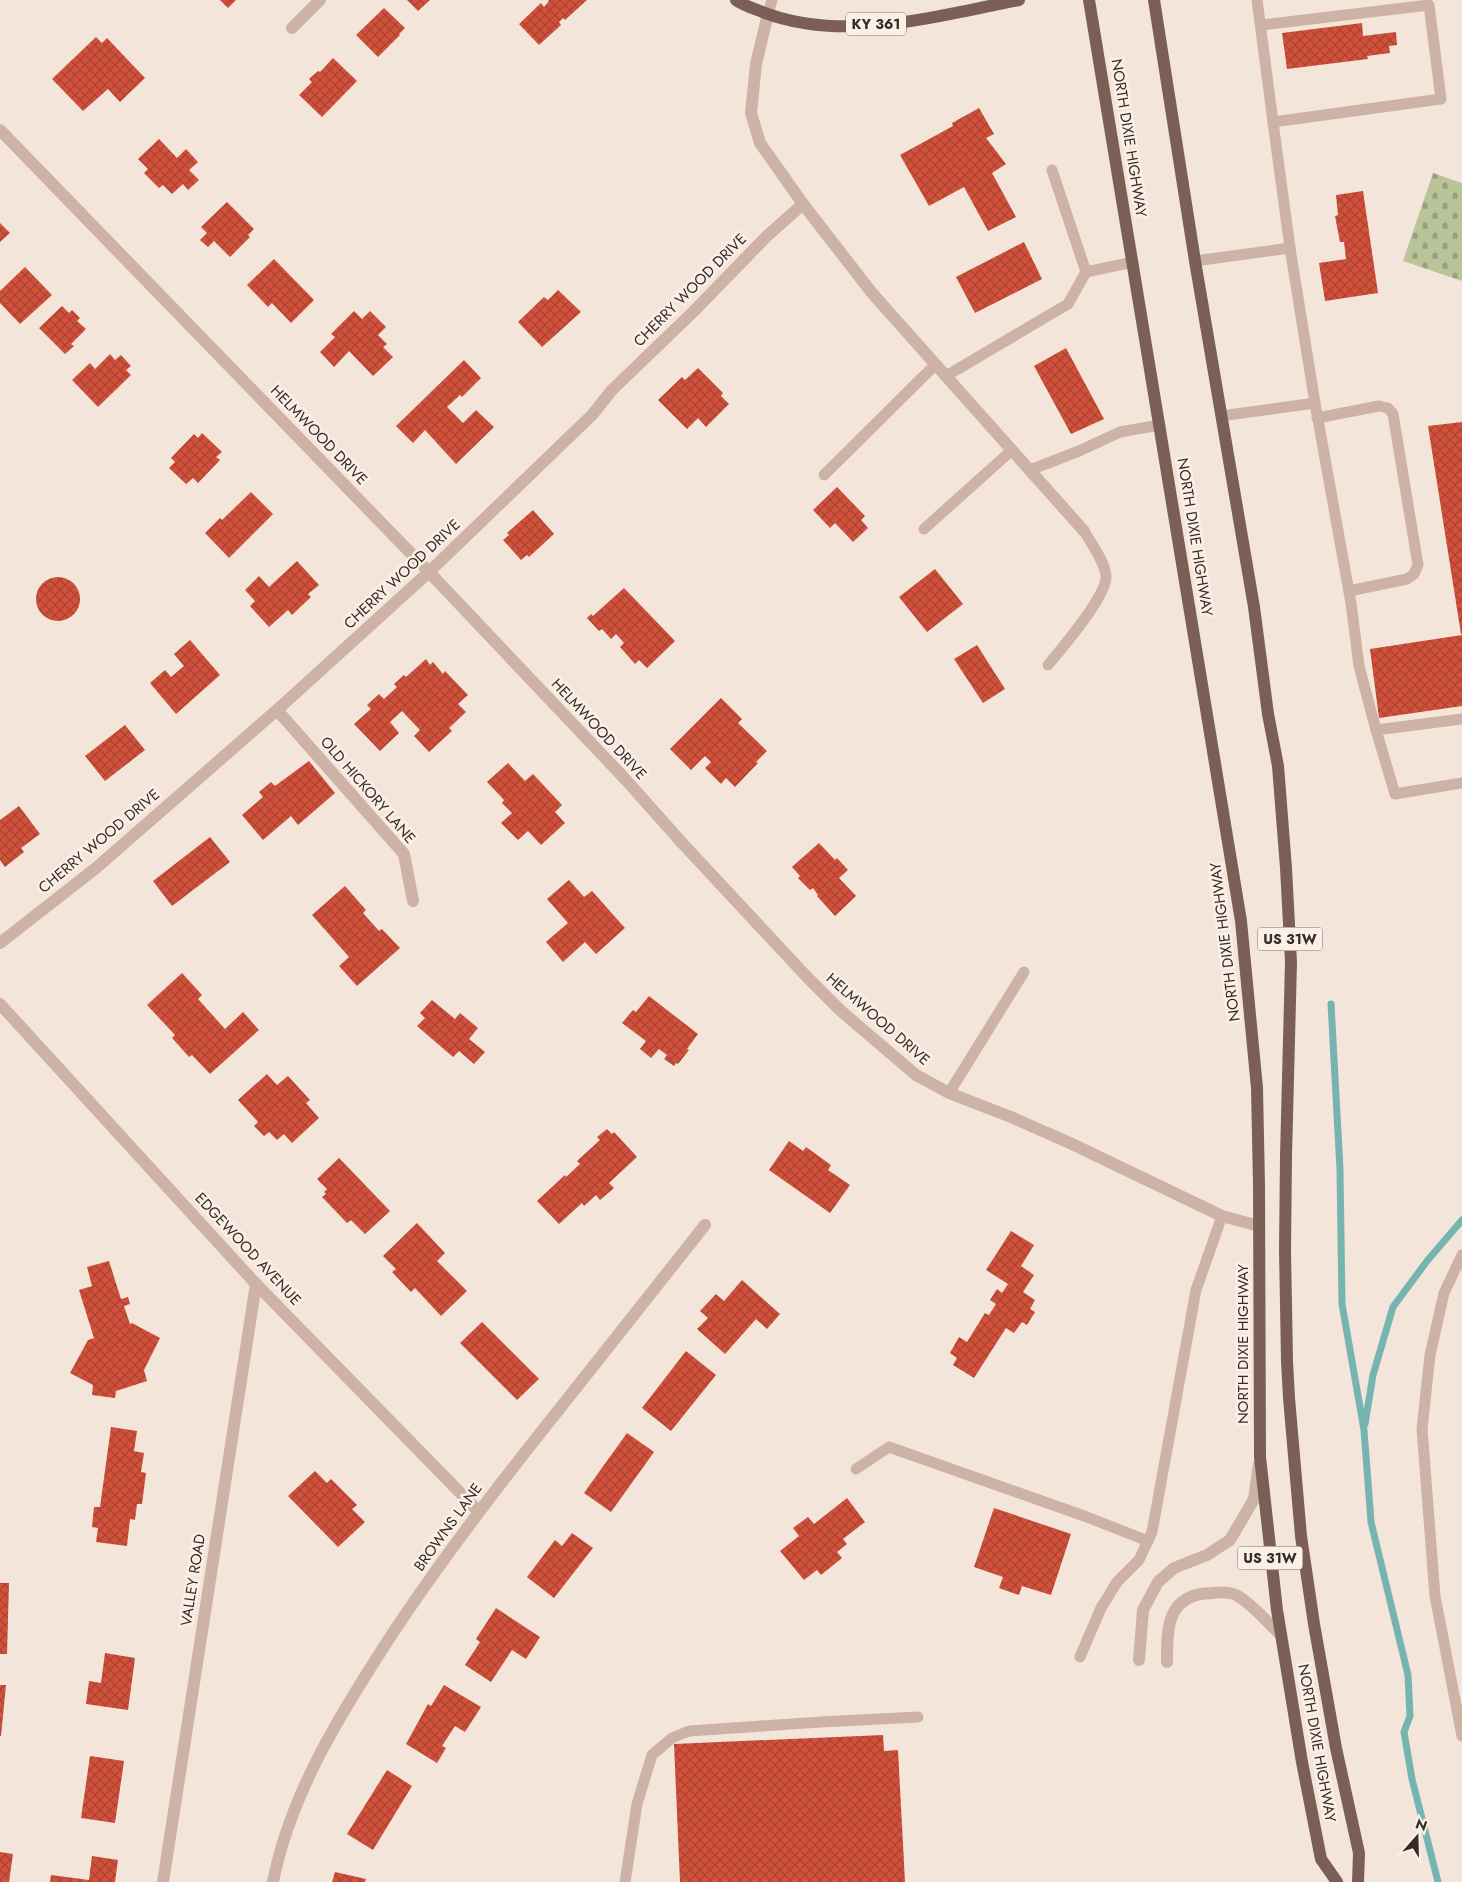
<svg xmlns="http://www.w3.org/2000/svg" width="1462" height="1882" viewBox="0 0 1462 1882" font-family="Jost,sans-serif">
<defs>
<pattern id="cemetery-stones" width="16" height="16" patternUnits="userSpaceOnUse" patternTransform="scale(1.25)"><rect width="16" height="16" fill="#bac499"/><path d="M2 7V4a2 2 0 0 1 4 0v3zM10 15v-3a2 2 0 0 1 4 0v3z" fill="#989f7d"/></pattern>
<pattern id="building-cross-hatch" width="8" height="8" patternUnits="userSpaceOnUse" patternTransform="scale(1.25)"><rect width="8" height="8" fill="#d1513b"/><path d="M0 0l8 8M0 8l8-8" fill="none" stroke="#ab4332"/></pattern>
</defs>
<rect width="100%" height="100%" fill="#f4e5da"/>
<!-- cemetery -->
<path fill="url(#cemetery-stones)" d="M 1433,173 L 1462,183 L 1462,281 L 1403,261 Z"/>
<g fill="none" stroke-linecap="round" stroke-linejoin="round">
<!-- stream -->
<g stroke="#76b4b0" stroke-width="7">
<path d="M 1331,1004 L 1340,1169 L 1342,1304 L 1364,1430 L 1371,1522 L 1408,1675 L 1410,1716 L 1404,1732 L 1412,1779 L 1438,1882"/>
<path d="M 1365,1424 L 1373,1375 L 1393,1307 L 1427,1261 L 1462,1220"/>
</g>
</g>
<!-- building -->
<g fill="url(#building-cross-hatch)">
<path d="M 220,0 L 236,0 L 228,8 Z"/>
<path d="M 407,0 L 430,0 L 418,11 Z"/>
<path d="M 548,0 L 587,0 L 565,20 L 563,18 L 559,22 L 561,25 L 539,45 L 519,24 L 541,3 L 544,7 L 549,1 Z"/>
<path d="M 384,8 L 405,28 L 399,34 L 400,35 L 378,57 L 356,35 Z"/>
<path d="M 1362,23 L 1363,36 L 1396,32 L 1397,45 L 1389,46 L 1390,53 L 1367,56 L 1368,59 L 1287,69 L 1282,33 Z"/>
<path d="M 96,37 L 102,43 L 107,38 L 145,78 L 120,102 L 108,89 L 83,111 L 52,79 Z"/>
<path d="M 333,58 L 357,81 L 322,117 L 299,95 L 312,82 L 309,79 L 318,71 L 320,72 Z"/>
<path d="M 979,108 L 994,134 L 986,138 L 1006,164 L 992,173 L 1016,217 L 988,231 L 964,187 L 929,206 L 900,155 L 953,126 L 952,123 Z"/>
<path d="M 159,139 L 177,158 L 186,149 L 198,162 L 189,170 L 199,180 L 188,190 L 183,184 L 172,194 L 163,185 L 159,188 L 144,173 L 148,169 L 138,159 Z"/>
<path d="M 1363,191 L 1378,293 L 1325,301 L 1319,263 L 1346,259 L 1344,242 L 1340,242 L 1335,216 L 1338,215 L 1336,195 Z"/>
<path d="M 227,202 L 254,229 L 248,235 L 250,237 L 230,257 L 214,241 L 208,247 L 200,240 L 207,233 L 201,227 Z"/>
<path d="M 0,223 L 10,233 L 0,242 Z"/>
<path d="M 1024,242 L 1042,279 L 975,313 L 956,277 Z"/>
<path d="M 274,259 L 314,300 L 291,323 L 272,303 L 268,307 L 247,285 Z"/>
<path d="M 25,267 L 52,295 L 20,324 L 0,303 L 0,291 Z"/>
<path d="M 558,290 L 581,312 L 542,347 L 518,322 L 544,297 L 548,300 Z"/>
<path d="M 62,306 L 69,313 L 72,310 L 80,318 L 77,321 L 86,329 L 71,344 L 74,346 L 65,354 L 39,328 Z"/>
<path d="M 354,311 L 362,319 L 370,311 L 386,327 L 378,335 L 387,344 L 383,347 L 393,357 L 373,376 L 349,351 L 334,367 L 320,352 L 335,337 L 331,334 Z"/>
<path d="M 1066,348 L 1104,419 L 1071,434 L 1034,366 Z"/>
<path d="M 110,354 L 115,360 L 121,355 L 131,366 L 126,370 L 131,375 L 98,407 L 72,380 L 90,363 L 95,369 Z"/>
<path d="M 464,360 L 481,378 L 462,397 L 460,395 L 447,407 L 463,423 L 476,410 L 494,427 L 456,464 L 425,430 L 413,443 L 396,426 Z"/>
<path d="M 698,368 L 723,393 L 721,396 L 729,404 L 706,427 L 698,418 L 687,429 L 658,400 L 682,377 L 685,380 Z"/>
<path d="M 1462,422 L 1462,634 L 1461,634 L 1428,426 Z"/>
<path d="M 202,433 L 222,452 L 216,457 L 220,460 L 198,483 L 193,478 L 186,484 L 169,468 L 175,462 L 171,458 L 194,434 L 198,438 Z"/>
<path d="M 837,487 L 865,516 L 861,520 L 868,528 L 853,542 L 835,523 L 830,528 L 813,510 Z"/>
<path d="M 251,492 L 273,514 L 229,558 L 205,533 L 220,518 L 222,520 Z"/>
<path d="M 533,510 L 554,534 L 529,557 L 527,555 L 521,560 L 503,540 L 509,535 L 507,533 Z"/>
<path d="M 297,561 L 319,585 L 308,594 L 311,597 L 292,615 L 288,610 L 269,627 L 250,606 L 255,601 L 245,590 L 259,576 L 269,587 Z"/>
<path d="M 935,569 L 963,604 L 927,632 L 899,597 Z"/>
<circle cx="58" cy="599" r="22"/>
<path d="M 624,588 L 675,641 L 647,668 L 639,660 L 635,664 L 620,647 L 624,643 L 616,634 L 611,639 L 602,629 L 599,631 L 587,618 L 591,614 L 593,616 Z"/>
<path d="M 1462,635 L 1462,706 L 1379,718 L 1370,649 Z"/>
<path d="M 190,640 L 220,675 L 176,714 L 150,683 L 165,670 L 171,677 L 184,666 L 174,654 Z"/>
<path d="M 977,645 L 1005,689 L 983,703 L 954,659 Z"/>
<path d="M 426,659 L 430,665 L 433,662 L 443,674 L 445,671 L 468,695 L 458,704 L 466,712 L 449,728 L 452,731 L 429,752 L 414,736 L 420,730 L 402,711 L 390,722 L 399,733 L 380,751 L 354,724 L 371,709 L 367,705 L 379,694 L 384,699 L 397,687 L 394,684 L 404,675 L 406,677 Z"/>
<path d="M 721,698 L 742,719 L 738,723 L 767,751 L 756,762 L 758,763 L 735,787 L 726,778 L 721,784 L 705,768 L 711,762 L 705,756 L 691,770 L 670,749 Z"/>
<path d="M 125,725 L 145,750 L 105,781 L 85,756 Z"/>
<path d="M 309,761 L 335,793 L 298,825 L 291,816 L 263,840 L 242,815 L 263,797 L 259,792 L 271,782 L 275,786 Z"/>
<path d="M 508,763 L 525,781 L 533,774 L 562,805 L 555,812 L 565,823 L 541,845 L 528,831 L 518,840 L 501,823 L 512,813 L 502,803 L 504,800 L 487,782 Z"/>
<path d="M 19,806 L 40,834 L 21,848 L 24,852 L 5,867 L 0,860 L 0,820 Z"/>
<path d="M 210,837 L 230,862 L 172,906 L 153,881 Z"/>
<path d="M 819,843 L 835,860 L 837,858 L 848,870 L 839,878 L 856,896 L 835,916 L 817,896 L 818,895 L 813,888 L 810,890 L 798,878 L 800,876 L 792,867 Z"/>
<path d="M 569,880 L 584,897 L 592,891 L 625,928 L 596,954 L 585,942 L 563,962 L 546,942 L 568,923 L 547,899 Z"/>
<path d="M 345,886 L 366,910 L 363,913 L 379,931 L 382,929 L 400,948 L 357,986 L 339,966 L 349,957 L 312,915 Z"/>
<path d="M 182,973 L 202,995 L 198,999 L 225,1029 L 243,1012 L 259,1030 L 210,1074 L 192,1055 L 189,1057 L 172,1038 L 175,1035 L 147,1005 Z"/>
<path d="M 649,996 L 698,1034 L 687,1049 L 689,1050 L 678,1064 L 676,1063 L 674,1066 L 664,1059 L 667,1055 L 659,1049 L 651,1058 L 640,1049 L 646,1041 L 622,1023 L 633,1010 L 636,1012 Z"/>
<path d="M 432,1000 L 455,1019 L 460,1013 L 478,1028 L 469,1039 L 485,1052 L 474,1064 L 459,1051 L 453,1057 L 417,1026 L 425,1018 L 420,1013 Z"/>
<path d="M 267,1074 L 277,1085 L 288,1076 L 310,1100 L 306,1103 L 319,1118 L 292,1143 L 284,1134 L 277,1140 L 269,1132 L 264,1136 L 254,1126 L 258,1122 L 238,1100 Z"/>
<path d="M 607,1129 L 612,1134 L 614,1132 L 637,1157 L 609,1183 L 614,1188 L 600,1200 L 596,1195 L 584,1206 L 582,1203 L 559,1224 L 537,1201 L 565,1175 L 566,1177 L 580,1164 L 577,1161 L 600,1140 L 597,1137 Z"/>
<path d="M 789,1141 L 803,1151 L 806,1147 L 831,1165 L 828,1170 L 850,1185 L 830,1213 L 769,1170 Z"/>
<path d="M 339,1158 L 390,1211 L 365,1234 L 351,1220 L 347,1223 L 322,1197 L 326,1194 L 324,1192 L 327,1189 L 317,1179 Z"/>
<path d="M 417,1223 L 445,1253 L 437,1261 L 467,1291 L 441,1316 L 415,1288 L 411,1292 L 392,1272 L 396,1269 L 383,1256 Z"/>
<path d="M 1011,1231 L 1034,1245 L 1021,1266 L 1034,1275 L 1023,1292 L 1035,1300 L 1030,1309 L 1035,1312 L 1027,1325 L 1022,1322 L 1014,1333 L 1006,1328 L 974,1378 L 953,1365 L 957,1358 L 950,1353 L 959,1337 L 967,1342 L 985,1313 L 989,1315 L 996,1304 L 990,1300 L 997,1289 L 1002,1293 L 1008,1284 L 986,1270 Z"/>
<path d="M 109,1261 L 121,1299 L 128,1297 L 130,1304 L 124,1306 L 130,1324 L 132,1323 L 160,1338 L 144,1370 L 147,1381 L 116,1391 L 115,1398 L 92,1395 L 93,1385 L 70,1373 L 88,1340 L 94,1338 L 79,1290 L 92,1286 L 87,1267 Z"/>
<path d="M 742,1280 L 780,1314 L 767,1329 L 756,1319 L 725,1354 L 697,1329 L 708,1318 L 700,1311 L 716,1294 L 724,1301 Z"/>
<path d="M 482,1322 L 539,1379 L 517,1400 L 460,1343 Z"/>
<path d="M 686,1351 L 716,1375 L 671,1431 L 642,1408 Z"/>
<path d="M 111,1427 L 137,1431 L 134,1451 L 144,1453 L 141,1472 L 146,1473 L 142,1504 L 137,1504 L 135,1520 L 130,1519 L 127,1546 L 96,1542 L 98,1528 L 92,1527 L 94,1507 L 100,1507 Z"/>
<path d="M 627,1433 L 654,1452 L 611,1512 L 584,1493 Z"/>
<path d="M 315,1471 L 327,1483 L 331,1479 L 357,1505 L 352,1509 L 365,1522 L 338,1547 L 288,1496 Z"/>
<path d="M 847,1498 L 865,1522 L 843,1539 L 847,1544 L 837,1552 L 842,1558 L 821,1575 L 817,1570 L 804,1580 L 780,1551 L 799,1536 L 793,1528 L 808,1517 L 814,1524 Z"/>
<path d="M 994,1508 L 1071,1534 L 1051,1595 L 1022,1586 L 1019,1595 L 999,1588 L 1003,1577 L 974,1567 Z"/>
<path d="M 572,1533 L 593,1548 L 554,1598 L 527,1577 L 555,1540 L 562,1546 Z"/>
<path d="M 0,1583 L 9,1583 L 7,1654 L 0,1654 Z"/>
<path d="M 496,1608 L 540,1637 L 526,1659 L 512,1650 L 491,1682 L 465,1665 L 480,1642 L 476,1639 Z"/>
<path d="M 105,1653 L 135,1658 L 128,1710 L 86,1704 L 89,1681 L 101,1683 Z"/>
<path d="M 0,1685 L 6,1685 L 1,1736 L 0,1736 Z"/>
<path d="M 444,1685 L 481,1707 L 465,1732 L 455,1726 L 442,1746 L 446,1748 L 437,1763 L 406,1744 L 428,1704 L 431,1706 Z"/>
<path d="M 883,1735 L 884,1751 L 898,1750 L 905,1882 L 680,1882 L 674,1744 Z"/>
<path d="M 90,1756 L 124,1761 L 115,1823 L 81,1818 Z"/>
<path d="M 387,1770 L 412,1786 L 373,1850 L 347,1834 Z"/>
<path d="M 0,1852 L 13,1854 L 9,1882 L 0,1882 Z"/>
<path d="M 92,1856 L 118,1860 L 115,1882 L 50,1882 L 51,1875 L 89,1880 Z"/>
<path d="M 335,1872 L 366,1879 L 365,1882 L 332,1882 Z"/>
</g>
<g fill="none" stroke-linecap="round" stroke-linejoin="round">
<!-- service -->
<g stroke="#cdb3a5" stroke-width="11">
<path d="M 1257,0 L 1273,122 L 1441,99 L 1429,5 L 1261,25"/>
<path d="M 768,14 L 772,0"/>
<path d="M 1052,170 L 1086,272 L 1133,262"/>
<path d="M 1195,261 L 1290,248 L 1273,122"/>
<path d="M 946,376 L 1068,304 L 1086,272"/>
<path d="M 1315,403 L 1351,603 L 1359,666 L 1376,730 L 1462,719"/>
<path d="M 1221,416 L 1315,403 L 1290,248"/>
<path d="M 1317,418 L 1379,406 L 1388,408 L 1393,414 L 1418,565 L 1414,574 L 1407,579 L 1349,591"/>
<path d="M 1030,470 L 1079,451 L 1120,432 L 1160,425"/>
<path d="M 824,475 L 936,364"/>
<path d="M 924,529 L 1012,450"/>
<path d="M 1048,665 C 1062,648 1107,596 1106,576 C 1105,562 1091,543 1084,531"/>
<path d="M 1376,730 L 1395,794 L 1462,783"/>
<path d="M 949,1093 L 1024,972"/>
<path d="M 1462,1255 L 1444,1293 L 1430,1355 L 1422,1429 L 1435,1596 L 1462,1736"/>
<path d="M 856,1469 L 889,1447 L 1087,1517 L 1148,1541"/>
<path d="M 1080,1657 L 1101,1608 L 1117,1582 L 1139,1560 L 1152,1532 L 1196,1290 L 1222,1216"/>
<path d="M 625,1882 L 637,1804 L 652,1755 L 672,1738 L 689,1731 L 821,1722 L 918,1717"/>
</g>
<!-- minor -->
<g stroke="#cdb3a5" stroke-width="12">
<path d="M 768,14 L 756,64 L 751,113 L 760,143 L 803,204 L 872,293 L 1084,531"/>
<path d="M 292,28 L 320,0"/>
<path d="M 0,130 L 429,572 L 626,780 L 683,844 L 807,977 L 841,1011 L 916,1075 L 949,1093 L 1011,1117 L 1072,1144 L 1222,1216 L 1259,1226"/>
<path d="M 277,710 L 404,854 L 413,901"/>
<path d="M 0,943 L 96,868 L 277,710 L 429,572 L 592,415 L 612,390 L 693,312 L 767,236 L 803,204"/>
<path d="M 0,1004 L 256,1284 L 478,1511"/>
<path d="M 163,1882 L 256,1284"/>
<path d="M 273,1882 C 290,1795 339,1716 387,1642 C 439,1562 497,1487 557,1412 C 606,1350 656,1287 705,1225"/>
</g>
<!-- tertiary -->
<g stroke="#cdb3a5" stroke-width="12">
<path d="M 1139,1660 L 1143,1610 L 1158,1582 L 1174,1568 L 1207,1555 L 1230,1540 L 1254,1499 L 1259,1464"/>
<path d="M 1167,1662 C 1167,1627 1167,1594 1212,1593 C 1220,1592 1231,1592 1238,1596 C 1254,1606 1267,1622 1281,1635"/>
</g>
<!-- primary -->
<g stroke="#7b5f56" stroke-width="12">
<path d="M 736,0 C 743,5 752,8 760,11 C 841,44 937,16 1019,0"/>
<path d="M 1089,0 L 1241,921 L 1257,1088 L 1259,1185 L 1260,1457 L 1277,1610 L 1302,1762 L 1321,1859 L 1337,1882"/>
<path d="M 1154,0 L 1195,261 L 1254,607 L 1268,714 L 1278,766 L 1286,868 L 1291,962 L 1286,1156 L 1285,1250 L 1287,1361 L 1289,1398 L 1301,1536 L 1314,1624 L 1336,1748 L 1359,1853 L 1358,1882"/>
</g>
</g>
<g text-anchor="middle" stroke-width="5" stroke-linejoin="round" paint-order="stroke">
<!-- shield labels -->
<g fill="#fbf0e7" stroke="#726661" stroke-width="1">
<rect x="846" y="12.5" width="60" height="23" rx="4"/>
<rect x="1257.5" y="927.5" width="65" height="23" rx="4"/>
<rect x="1237.5" y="1546.5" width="65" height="23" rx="4"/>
</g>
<g font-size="14" font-weight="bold" fill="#382b27">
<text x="876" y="29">KY 361</text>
<text x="1290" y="944">US 31W</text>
<text x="1270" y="1563">US 31W</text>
</g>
<!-- street labels -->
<g font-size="15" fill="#382b27" stroke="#fbf0e7">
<text transform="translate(1129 138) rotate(81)" y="5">NORTH DIXIE HIGHWAY</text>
<text transform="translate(690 290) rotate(-45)" y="5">CHERRY WOOD DRIVE</text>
<text transform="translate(319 435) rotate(46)" y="5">HELMWOOD DRIVE</text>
<text transform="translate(1195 537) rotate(81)" y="5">NORTH DIXIE HIGHWAY</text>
<text transform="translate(402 574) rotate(-43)" y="5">CHERRY WOOD DRIVE</text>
<text transform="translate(599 729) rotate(47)" y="5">HELMWOOD DRIVE</text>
<text transform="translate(368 790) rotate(49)" y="5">OLD HICKORY LANE</text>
<text transform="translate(99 841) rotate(-40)" y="5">CHERRY WOOD DRIVE</text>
<text transform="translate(1225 942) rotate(-97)" y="5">NORTH DIXIE HIGHWAY</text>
<text transform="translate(878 1019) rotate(41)" y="5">HELMWOOD DRIVE</text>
<text transform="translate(248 1249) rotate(47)" y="5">EDGEWOOD AVENUE</text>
<text transform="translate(1243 1344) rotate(-90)" y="5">NORTH DIXIE HIGHWAY</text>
<text transform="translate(448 1527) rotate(-54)" y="5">BROWNS LANE</text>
<text transform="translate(193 1580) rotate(-81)" y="5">VALLEY ROAD</text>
<text transform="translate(1317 1743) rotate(80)" y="5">NORTH DIXIE HIGHWAY</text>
</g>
</g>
<!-- north arrow -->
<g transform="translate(1417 1837) rotate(20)" stroke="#fbf0e7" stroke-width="4" paint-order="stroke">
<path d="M0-4L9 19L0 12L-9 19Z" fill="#382b27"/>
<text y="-8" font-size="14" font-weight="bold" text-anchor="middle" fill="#382b27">N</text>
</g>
</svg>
